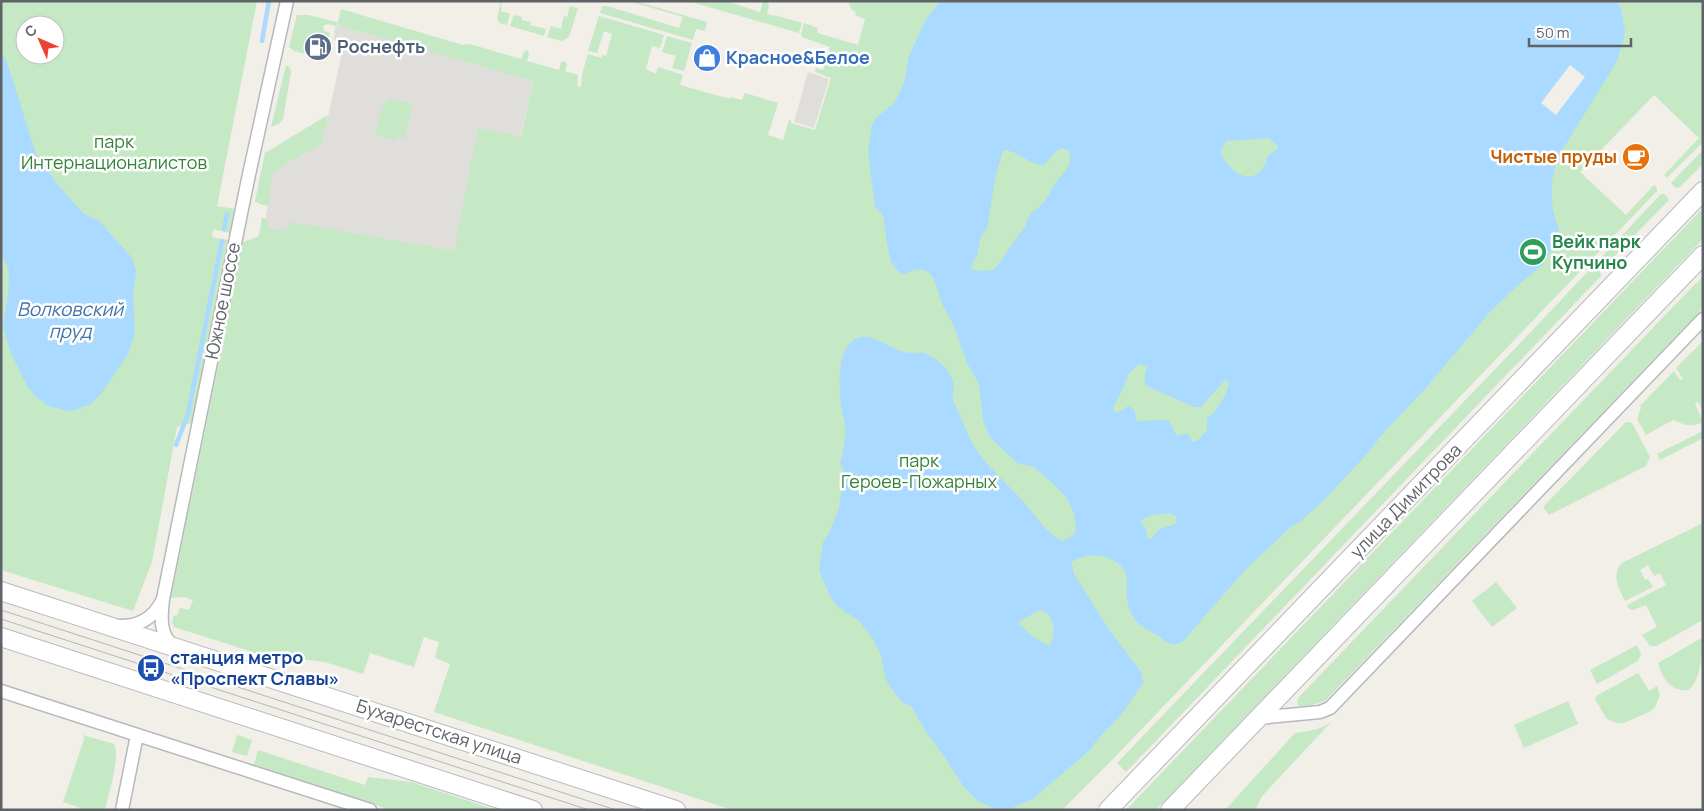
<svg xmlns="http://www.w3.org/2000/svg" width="1704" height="811" viewBox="0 0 1704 811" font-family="Manrope,sans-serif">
<rect width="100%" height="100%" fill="#f1efe8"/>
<!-- industrial -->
<g fill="#e0deda">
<path d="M 337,25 L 533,81 L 515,161 L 460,275 L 263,234 L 272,181 L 270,176 L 278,169 L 322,144 L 344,44 L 334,40 L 335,27 Z"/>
<path d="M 808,72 L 829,79 L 814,128 L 794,122 Z"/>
</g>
<!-- green -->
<g fill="#c5e8c5" fill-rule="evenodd">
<path d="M 1,1 L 257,1 L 217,206 L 235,209 L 230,233 L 213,229 L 212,237 L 228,240 L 192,423 L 177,427 L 152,562 L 133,611 L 1,570 ZM 25,25 L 55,25 L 55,55 L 25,55 Z"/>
<path d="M 501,1 L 502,1 L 501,11 L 510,14 L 507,25 L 499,23 L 497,18 Z"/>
<path d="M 629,1 L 635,1 L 707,22 L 705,31 L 696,29 L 693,40 L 600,13 L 602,6 L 607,6 L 679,28 L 683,17 Z"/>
<path d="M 695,1 L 729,2 L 760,12 L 763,2 L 767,1 L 769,5 L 767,14 L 774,16 L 774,15 L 802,23 L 799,33 L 695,3 Z"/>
<path d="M 848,1 L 1703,1 L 1703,142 L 1667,178 L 1664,175 L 1699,138 L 1654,95 L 1580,172 L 1626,215 L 1654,185 L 1657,188 L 1657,191 L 1113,759 L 1062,810 L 732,810 L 434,712 L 450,664 L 435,658 L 439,642 L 424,637 L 414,667 L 370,653 L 363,674 L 325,662 L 259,654 L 174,627 L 172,622 L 174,615 L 177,616 L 180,608 L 189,610 L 193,600 L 184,597 L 171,598 L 243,242 L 259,236 L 262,217 L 269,221 L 268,228 L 283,232 L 290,226 L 291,222 L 454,251 L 478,128 L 521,137 L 533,81 L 337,25 L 341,9 L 463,45 L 470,44 L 521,59 L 524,52 L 527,50 L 529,53 L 527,61 L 559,70 L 561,62 L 564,61 L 567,64 L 565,71 L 578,75 L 577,86 L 581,87 L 582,74 L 588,54 L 601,58 L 602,55 L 606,56 L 612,34 L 604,31 L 597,53 L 588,51 L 599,16 L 664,35 L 660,48 L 652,46 L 646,69 L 656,74 L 658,67 L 683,75 L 680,85 L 730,99 L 731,97 L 742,100 L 745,93 L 778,103 L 768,135 L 783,140 L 789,120 L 791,120 L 791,123 L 815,130 L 831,78 L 815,72 L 816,68 L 823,70 L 830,47 L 802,37 L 801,34 L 804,23 L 818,28 L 817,33 L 858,45 L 865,19 L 855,15 L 856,12 L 851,9 Z"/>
<path d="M 570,6 L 578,8 L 569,37 L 562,41 L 547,37 L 551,26 L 561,29 L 564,16 L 567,17 Z"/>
<path d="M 297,15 L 308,15 L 337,22 L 336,26 L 328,24 L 323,26 L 324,31 L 330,33 L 328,41 L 310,37 L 306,54 L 294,51 L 289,47 Z"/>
<path d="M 514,15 L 522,17 L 522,20 L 531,22 L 530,25 L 546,29 L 544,36 L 510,26 Z"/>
<path d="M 667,36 L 692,43 L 684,71 L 672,68 L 676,56 L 662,52 Z"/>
<path d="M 286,65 L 290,68 L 291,73 L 283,119 L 279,124 L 271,127 Z"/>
<path d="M 392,99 L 413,104 L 405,138 L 396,136 L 395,140 L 375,136 L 381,110 L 388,100 Z"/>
<path d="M 326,116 L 328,116 L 322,144 L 278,169 L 271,176 L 272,181 L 268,206 L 260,204 L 255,201 L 265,153 Z"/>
<path d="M 1703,150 L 1703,164 L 1680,187 L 1676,188 L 1671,183 Z"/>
<path d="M 1661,194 L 1664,194 L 1668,198 L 1668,201 L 1600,271 L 1601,276 L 1126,772 L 1117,763 L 1527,336 Z"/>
<path d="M 1703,208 L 1703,239 L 1156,810 L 1126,810 Z"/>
<path d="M 1703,276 L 1703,308 L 1325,701 L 1305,707 L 1299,706 L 1297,702 L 1299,697 L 1696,283 L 1699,282 L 1699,281 Z"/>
<path d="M 1703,341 L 1703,411 L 1698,402 L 1695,404 L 1703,422 C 1689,428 1686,425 1673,420 L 1646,435 L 1637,419 L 1641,408 L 1640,406 L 1674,371 L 1680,380 L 1683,379 L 1676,368 Z"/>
<path d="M 1626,422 L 1632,423 L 1650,457 L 1646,466 L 1549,515 L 1543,507 Z"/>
<path d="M 1703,431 L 1703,438 L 1660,460 L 1657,454 Z"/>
<path d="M 1703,523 L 1703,620 L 1656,646 L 1650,646 L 1642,635 L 1657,627 L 1646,605 L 1633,610 L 1629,609 L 1627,605 L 1666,585 L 1660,573 L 1654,576 L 1648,565 L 1640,570 L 1645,580 L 1648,579 L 1653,587 L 1625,601 C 1619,589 1611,575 1622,563 Z"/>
<path d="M 1496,582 L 1517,608 L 1492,627 L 1472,601 Z"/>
<path d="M 1700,639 L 1703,639 C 1703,653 1700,682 1688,690 C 1671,692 1662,678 1658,663 Z"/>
<path d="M 1637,645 L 1641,654 L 1638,661 L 1597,684 L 1590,670 Z"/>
<path d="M 1638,673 L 1649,691 L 1657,686 L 1660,695 L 1655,707 L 1651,711 L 1624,723 L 1616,723 L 1606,718 L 1595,699 L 1596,696 Z"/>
<path d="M 1568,701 L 1578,724 L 1524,748 L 1514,725 Z"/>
<path d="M 1334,719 L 1262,796 L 1255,810 L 1225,810 L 1295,733 C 1309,731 1323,730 1334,719 Z"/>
<path d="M 83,735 L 114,744 C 121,757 108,795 105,810 L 87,810 L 63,802 L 84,739 Z"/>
<path d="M 237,735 L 252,740 L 247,756 L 232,752 Z"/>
<path d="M 258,750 L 365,785 L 368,777 L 411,782 L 496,810 L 391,810 L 254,765 Z"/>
</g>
<!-- water -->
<g fill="#aadaff" fill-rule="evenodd">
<path d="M 940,1 L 1617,1 L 1621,9 L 1625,32 L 1617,61 L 1560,154 C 1552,171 1549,194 1554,213 C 1557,225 1560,230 1560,244 L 1552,249 L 1542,265 L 1516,287 L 1489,313 L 1425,389 L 1385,431 L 1368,453 L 1322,502 L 1301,521 L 1292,526 L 1247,568 L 1183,641 C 1175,647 1168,644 1160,637 C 1148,628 1140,630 1131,613 C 1119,591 1140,571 1108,558 C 1095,553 1084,555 1071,562 L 1074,574 L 1108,628 L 1141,672 L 1143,683 L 1121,715 L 1096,741 L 1091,749 L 1033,799 L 1012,808 L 996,809 L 978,801 L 964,787 L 946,759 L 926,732 L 911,706 L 903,703 L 891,688 L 886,680 L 881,655 L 871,636 L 858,620 L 838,607 L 831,598 L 822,578 L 819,569 L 823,542 L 829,533 L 839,508 L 843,481 L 843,468 L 840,464 C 843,453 846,438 845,426 C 845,421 843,416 842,411 C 839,391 834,341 862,337 C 877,335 894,353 912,353 C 916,353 920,352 924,353 C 935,357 951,370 953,382 C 955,387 952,394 953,401 C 962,416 966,434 976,449 C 988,468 1006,482 1020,498 C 1035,513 1043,532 1063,541 L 1075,534 C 1080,503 1056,486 1035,468 L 1031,466 L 1017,463 L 990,437 L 983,420 L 979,384 L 967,363 L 953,324 L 943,306 L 933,277 L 927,271 L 917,269 L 904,274 L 901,274 L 895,268 L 891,262 L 887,243 L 883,215 L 875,207 L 868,151 L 872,125 L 876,118 L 895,102 L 904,83 L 909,56 L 920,32 L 925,21 ZM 1269,138 L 1277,145 L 1277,149 C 1275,152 1271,153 1268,156 C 1266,160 1266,164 1264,167 C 1249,188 1229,170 1221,154 L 1222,148 L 1226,141 ZM 1063,148 L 1069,151 C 1074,168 1063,171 1055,184 C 1050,190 1049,197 1043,203 C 1039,208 1032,211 1029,216 C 1027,219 1027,223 1025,227 C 1014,241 1005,256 994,270 C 986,271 976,272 970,268 L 977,256 L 981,236 L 987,229 L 995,179 L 1003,150 C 1020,151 1026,164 1044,165 L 1056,151 ZM 1140,364 L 1147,367 L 1145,375 L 1145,385 L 1194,407 L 1202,407 L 1206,401 L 1225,380 L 1229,382 L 1226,394 L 1214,413 L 1207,418 L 1207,430 L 1197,441 L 1192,442 L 1189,434 L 1183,434 L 1177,436 L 1169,421 L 1161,420 L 1137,421 L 1134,409 L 1128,406 L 1123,410 L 1115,413 L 1113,408 L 1125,384 L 1129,373 ZM 1169,513 L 1176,516 L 1176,524 C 1162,529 1161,525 1152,539 L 1148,539 L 1146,530 L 1141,522 L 1143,519 L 1152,515 ZM 1039,610 C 1055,611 1057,636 1049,646 L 1033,637 L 1019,624 L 1020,621 Z"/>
<path d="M 1,52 L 7,62 L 36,154 L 58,185 L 83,213 L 99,221 L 125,250 L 132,258 L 136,271 L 133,296 L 135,332 L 128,354 L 101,394 L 91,404 L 78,409 L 68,411 L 49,406 L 37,398 L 27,386 L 10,351 L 3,325 L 8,296 L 9,270 L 1,252 Z"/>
</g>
<!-- pier -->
<path fill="#f1efe8" d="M 1570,65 L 1585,77 L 1556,115 L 1541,103 Z"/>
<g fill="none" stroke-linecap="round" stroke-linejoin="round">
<!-- stream -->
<g stroke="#aadaff" stroke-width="4.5">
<path d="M 262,41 L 269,1"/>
<path d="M 224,229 L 227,214"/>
<path d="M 176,445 L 188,414 L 222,241"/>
</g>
<defs>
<g id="street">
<path d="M 117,626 C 137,627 153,619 162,601"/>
<path d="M 174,646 C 159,636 161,616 163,599 L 248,179 L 287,1"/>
<path d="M 1,691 L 370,810"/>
<path d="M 1258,718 L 1320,712 L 1330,708 L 1703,319"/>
<path d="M 122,810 L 137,735"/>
</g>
<g id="secondary">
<path d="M 1,591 L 676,810"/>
<path d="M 1,637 L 533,810"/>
<path d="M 1108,810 L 1703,191"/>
<path d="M 1170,810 L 1703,255"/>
</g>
</defs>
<!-- street casing -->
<use href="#street" stroke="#b5b8bc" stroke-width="15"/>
<!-- secondary casing -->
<use href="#secondary" stroke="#b6babf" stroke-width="20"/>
<!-- street -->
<use href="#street" stroke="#fff" stroke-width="12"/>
<!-- secondary -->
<use href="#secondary" stroke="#fff" stroke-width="18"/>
<!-- tram -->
<g stroke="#b6b7b8" stroke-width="1">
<path d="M 1,610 L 616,810"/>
<path d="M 1,619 L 589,810"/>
</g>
</g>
<!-- icons -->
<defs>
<symbol id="fuel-disc" viewBox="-11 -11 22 22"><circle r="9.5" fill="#5c6f8a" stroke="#fff"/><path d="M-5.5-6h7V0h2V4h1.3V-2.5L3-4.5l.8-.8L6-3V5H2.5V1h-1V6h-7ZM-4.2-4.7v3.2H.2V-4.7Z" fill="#fff"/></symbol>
<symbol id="shop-disc" viewBox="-11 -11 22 22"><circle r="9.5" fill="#3f7fe0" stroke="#fff"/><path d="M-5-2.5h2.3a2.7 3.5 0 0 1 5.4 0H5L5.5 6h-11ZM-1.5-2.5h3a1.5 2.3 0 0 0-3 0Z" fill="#fff"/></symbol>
<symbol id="cafe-disc" viewBox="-11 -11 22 22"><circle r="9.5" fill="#e8710a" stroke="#fff"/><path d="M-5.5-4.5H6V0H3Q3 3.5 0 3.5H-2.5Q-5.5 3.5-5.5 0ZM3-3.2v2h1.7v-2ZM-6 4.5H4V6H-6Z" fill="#fff"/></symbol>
<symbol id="stadium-disc" viewBox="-11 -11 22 22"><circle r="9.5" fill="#2e9e5b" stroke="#fff"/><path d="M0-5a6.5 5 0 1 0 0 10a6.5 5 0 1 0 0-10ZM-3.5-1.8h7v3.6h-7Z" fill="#fff"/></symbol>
<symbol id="bus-disc" viewBox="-11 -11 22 22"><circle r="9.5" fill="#1a4fb4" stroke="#fff"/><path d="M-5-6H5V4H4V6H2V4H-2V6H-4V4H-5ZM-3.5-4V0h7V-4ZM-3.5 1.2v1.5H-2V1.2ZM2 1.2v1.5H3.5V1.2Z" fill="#fff"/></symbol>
</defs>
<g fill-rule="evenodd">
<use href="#fuel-disc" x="302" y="31" width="32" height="32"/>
<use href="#shop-disc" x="691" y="42" width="32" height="32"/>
<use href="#cafe-disc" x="1620" y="141" width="32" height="32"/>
<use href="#stadium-disc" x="1517" y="236" width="32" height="32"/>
<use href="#bus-disc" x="135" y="652" width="32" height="32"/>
</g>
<g text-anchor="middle" stroke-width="5" stroke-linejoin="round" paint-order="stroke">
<!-- service labels -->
<g font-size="18" font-weight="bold" fill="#4e5e75" stroke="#fff" text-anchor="start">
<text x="337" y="53">Роснефть</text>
</g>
<!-- shop labels -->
<g font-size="18" font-weight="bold" fill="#366cbe" stroke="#fff" text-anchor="start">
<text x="726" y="64">Красное&amp;Белое</text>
</g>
<!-- park labels -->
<g font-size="18" fill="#348238" stroke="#fff">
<text x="114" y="148">парк<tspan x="114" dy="21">Интернационалистов</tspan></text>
<text x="919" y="467">парк<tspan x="919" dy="21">Героев-Пожарных</tspan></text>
</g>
<!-- food labels -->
<g font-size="18" font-weight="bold" fill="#c56008" stroke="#fff" text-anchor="end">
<text x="1617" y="163">Чистые пруды</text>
</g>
<!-- leisure labels -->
<g font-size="18" font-weight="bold" fill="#27864d" stroke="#fff" text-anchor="start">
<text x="1552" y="248">Вейк парк<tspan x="1552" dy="21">Купчино</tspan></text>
</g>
<!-- street labels -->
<g font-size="18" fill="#5f6368" stroke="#fff">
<text transform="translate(223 301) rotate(-79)" y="6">Южное шоссе</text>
<text transform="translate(1406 501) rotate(-46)" y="6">улица Димитрова</text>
<text transform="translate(439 732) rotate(18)" y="6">Бухарестская улица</text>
</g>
<!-- transit labels -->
<g font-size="18" font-weight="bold" fill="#164399" stroke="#fff" text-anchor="start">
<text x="170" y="664">станция метро<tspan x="170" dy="21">«Проспект Славы»</tspan></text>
</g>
<!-- water labels -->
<g font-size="19" font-style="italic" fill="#4174aa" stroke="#fff">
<text x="70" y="316">Волковский<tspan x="70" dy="22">пруд</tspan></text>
</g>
</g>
<!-- border -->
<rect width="1704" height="811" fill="none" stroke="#5f6368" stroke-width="5"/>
<!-- north arrow -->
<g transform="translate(40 40) rotate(315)"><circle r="24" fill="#ffffff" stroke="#bfc1c3"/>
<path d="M0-4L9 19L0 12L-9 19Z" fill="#ea4335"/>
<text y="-8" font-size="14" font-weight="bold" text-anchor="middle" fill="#5f6368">С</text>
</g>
<!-- scale -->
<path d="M1529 38v8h102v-8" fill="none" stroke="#5f6368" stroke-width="2.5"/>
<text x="1536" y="38" font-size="15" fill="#5f6368" stroke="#ffffff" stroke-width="4" paint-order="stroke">50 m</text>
</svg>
